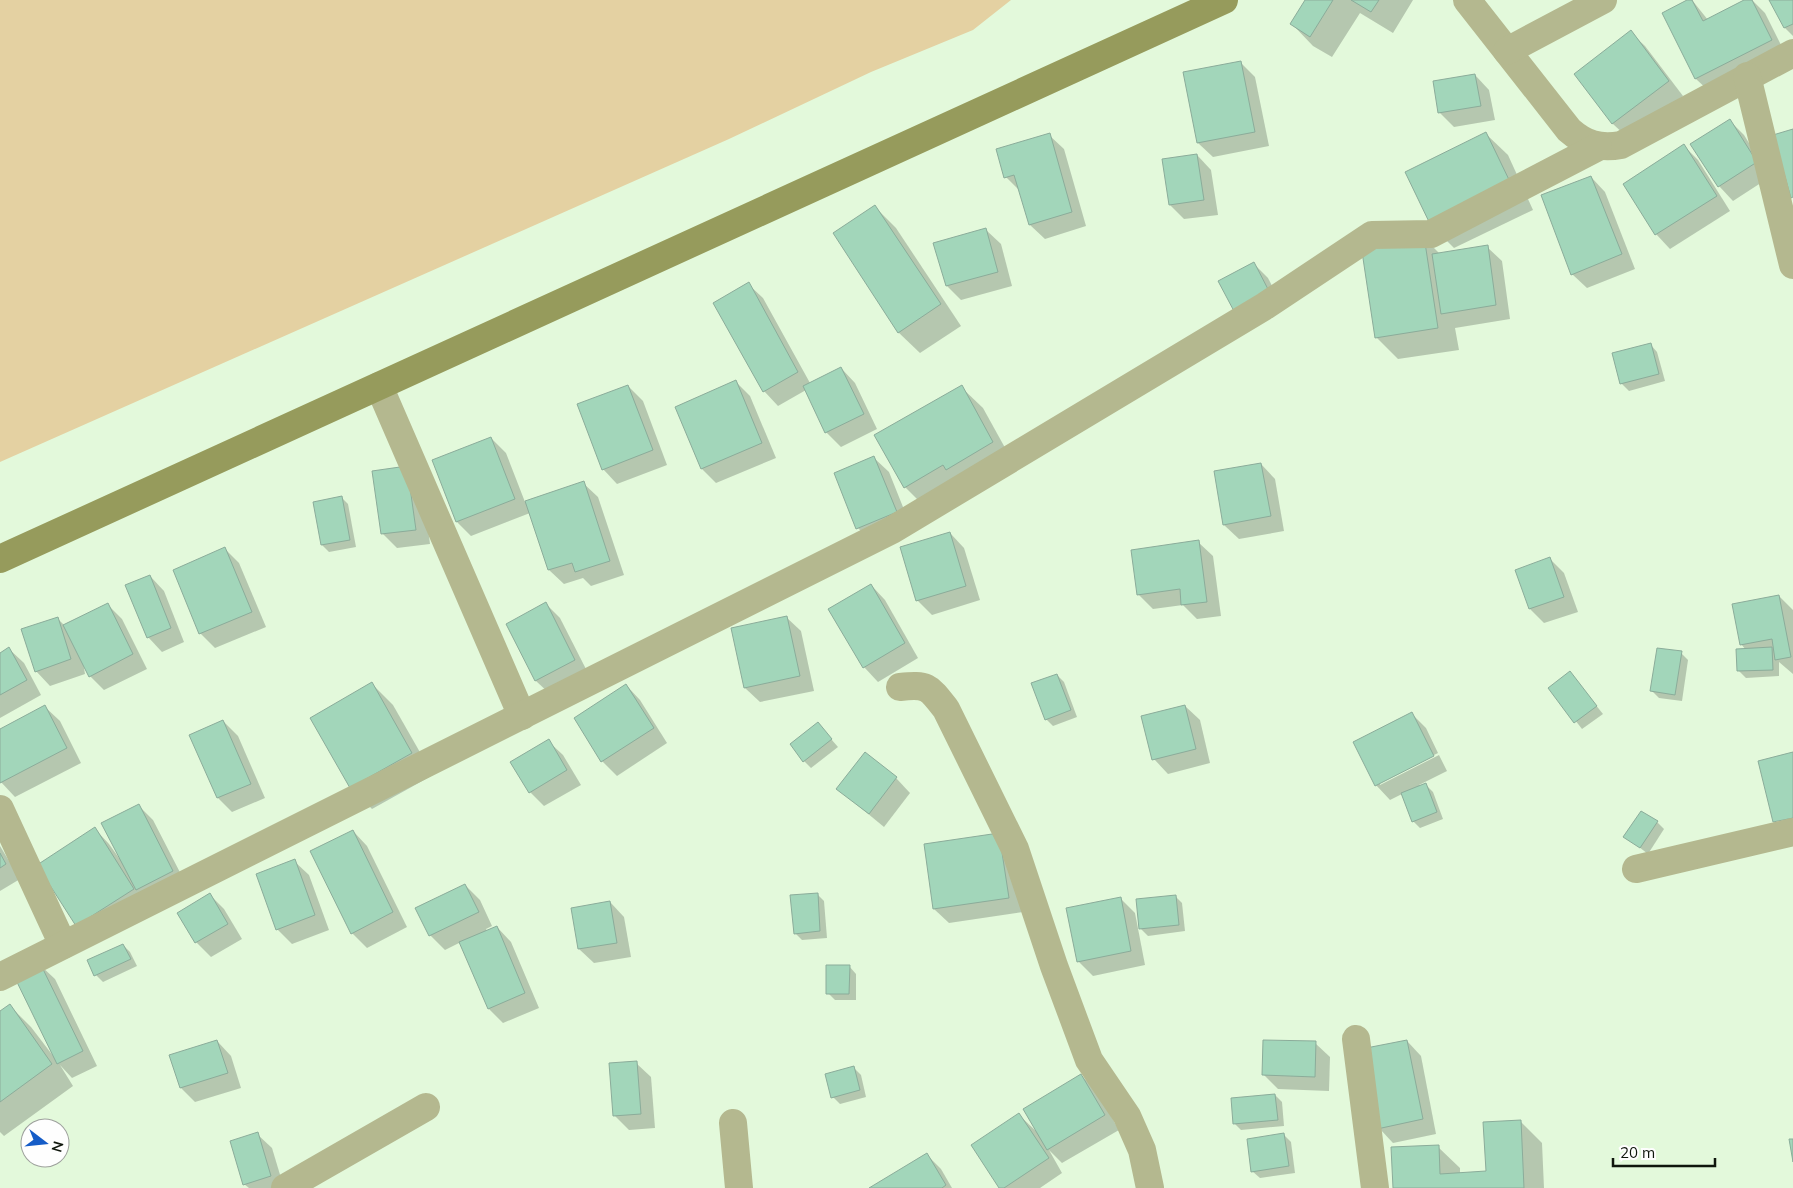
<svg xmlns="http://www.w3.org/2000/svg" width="1793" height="1188" viewBox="0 0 1793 1188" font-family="Mulish,sans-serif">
<rect width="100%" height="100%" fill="#e3f9db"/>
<!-- green -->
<path fill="#e4d1a2" d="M 0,0 L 1011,0 L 973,30 L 871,72 L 729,139 L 0,462 Z"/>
<!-- shadow -->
<g fill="#0003">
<path d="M 1306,0 L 1413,0 L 1393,33 L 1360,13 L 1332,57 L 1313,46 L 1292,24 Z"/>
<path d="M 1692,0 L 1708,20 L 1747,0 L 1752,0 L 1765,13 L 1786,55 L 1711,93 L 1696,79 L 1663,13 Z"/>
<path d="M 1771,0 L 1793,0 L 1793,36 L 1785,28 Z"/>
<path d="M 1630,32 L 1645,46 L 1683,96 L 1628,138 L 1613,124 L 1576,74 Z"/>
<path d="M 1240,62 L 1255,77 L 1269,146 L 1213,157 L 1198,143 Z"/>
<path d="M 1475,75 L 1489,90 L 1495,120 L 1454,127 L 1439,112 Z"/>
<path d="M 1729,120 L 1744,135 L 1770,177 L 1733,201 L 1719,186 Z"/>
<path d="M 1486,134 L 1508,155 L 1533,210 L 1454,248 L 1433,227 Z"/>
<path d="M 1049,135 L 1064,149 L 1086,226 L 1045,239 L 1030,225 L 1021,192 L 1006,177 Z"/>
<path d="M 1684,146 L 1698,160 L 1730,211 L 1670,249 L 1656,234 Z"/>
<path d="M 1197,155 L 1211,170 L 1218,215 L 1184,219 L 1170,205 L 1163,160 Z"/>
<path d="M 1591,177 L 1605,192 L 1635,269 L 1587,288 L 1572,274 Z"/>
<path d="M 875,207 L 896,228 L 961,326 L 920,353 L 898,332 Z"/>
<path d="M 986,230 L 1001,244 L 1012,286 L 961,300 L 947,286 L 935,244 Z"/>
<path d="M 1423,237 L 1440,254 L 1487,247 L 1502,261 L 1510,319 L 1455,328 L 1459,350 L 1398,359 L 1377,338 Z"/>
<path d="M 1254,264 L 1268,278 L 1284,309 L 1236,312 Z"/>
<path d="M 748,284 L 763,298 L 810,383 L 841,368 L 855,383 L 877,429 L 841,447 L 826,432 L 806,390 L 778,406 L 764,391 Z"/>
<path d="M 1650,344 L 1657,352 L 1665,381 L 1629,391 L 1622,384 L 1614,354 Z"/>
<path d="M 736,382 L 750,396 L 776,458 L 716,483 L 702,469 L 676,407 Z"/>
<path d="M 628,386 L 643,401 L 667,465 L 617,484 L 603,469 Z"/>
<path d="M 961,387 L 983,408 L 1014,464 L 926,508 L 905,487 Z"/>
<path d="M 491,438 L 506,453 L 525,502 L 583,483 L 598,497 L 624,575 L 591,586 L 583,578 L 564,584 L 549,570 L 530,513 L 471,536 L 457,522 Z"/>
<path d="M 874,458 L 889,472 L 911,527 L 872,543 L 858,528 L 835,474 Z"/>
<path d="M 1261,464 L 1275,479 L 1284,531 L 1239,539 L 1224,525 Z"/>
<path d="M 374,472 L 422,482 L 430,544 L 397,548 L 383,534 Z"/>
<path d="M 341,497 L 348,504 L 356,547 L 329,552 L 322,545 Z"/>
<path d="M 950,533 L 964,548 L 980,600 L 932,615 L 917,600 Z"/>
<path d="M 1198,542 L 1213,556 L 1221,616 L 1197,619 L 1183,605 L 1153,609 L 1138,594 Z"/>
<path d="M 225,549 L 239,563 L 266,627 L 215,648 L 201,634 L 174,570 Z"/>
<path d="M 1550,559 L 1564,573 L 1578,612 L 1544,623 L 1530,609 Z"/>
<path d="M 150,576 L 164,591 L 184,642 L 162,652 L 148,637 Z"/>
<path d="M 871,585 L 885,600 L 918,658 L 878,682 L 864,667 Z"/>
<path d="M 1779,596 L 1793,610 L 1793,674 L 1779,662 L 1779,676 L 1746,678 L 1739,671 L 1746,650 L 1741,644 Z"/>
<path d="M 107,604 L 122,619 L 147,669 L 104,690 L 90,676 L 83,662 L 85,674 L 50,686 L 36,671 L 57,618 L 65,626 Z"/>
<path d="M 546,604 L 560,618 L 589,675 L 551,695 L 536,681 L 507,624 Z"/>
<path d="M 786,617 L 801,631 L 814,691 L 760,702 L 745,688 L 732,629 Z"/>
<path d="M 9,649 L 24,663 L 41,695 L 0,718 L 0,654 Z"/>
<path d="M 1681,653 L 1688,660 L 1682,701 L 1659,698 L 1652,691 Z"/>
<path d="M 1570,673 L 1603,714 L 1582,729 L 1550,688 Z"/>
<path d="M 1057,675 L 1064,682 L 1077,717 L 1053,726 L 1046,719 Z"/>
<path d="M 372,684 L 393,705 L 433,775 L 372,809 L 351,787 Z"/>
<path d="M 626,685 L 640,700 L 667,743 L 617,776 L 602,761 Z"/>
<path d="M 1185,706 L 1200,720 L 1210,763 L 1168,774 L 1154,759 Z"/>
<path d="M 45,707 L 60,721 L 81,763 L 15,797 L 0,781 L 0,730 Z"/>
<path d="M 1412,714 L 1426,728 L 1438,753 L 1380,782 L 1380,785 L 1439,755 L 1447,771 L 1419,785 L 1426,785 L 1433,792 L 1443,819 L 1420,828 L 1413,821 L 1402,794 L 1390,800 L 1376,785 Z"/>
<path d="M 223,721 L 238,736 L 265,798 L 232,812 L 218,798 Z"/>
<path d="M 818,724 L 838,747 L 811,768 L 804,761 Z"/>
<path d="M 548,741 L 563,755 L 581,785 L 544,806 L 530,792 Z"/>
<path d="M 896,778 L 910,793 L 884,827 L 838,789 Z"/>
<path d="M 138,805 L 153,820 L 187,886 L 91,940 L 95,829 L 109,844 L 119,858 Z"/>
<path d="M 1657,822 L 1664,829 L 1648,854 L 1625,836 Z"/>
<path d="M 353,831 L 367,846 L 407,927 L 367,948 L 352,933 Z"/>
<path d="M 999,834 L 1023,912 L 949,923 L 934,909 Z"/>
<path d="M 0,846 L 20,879 L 0,891 Z"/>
<path d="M 294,861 L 309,875 L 329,930 L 292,944 L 277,929 Z"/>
<path d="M 465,885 L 480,900 L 492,926 L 486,929 L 487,931 L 497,927 L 511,942 L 539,1008 L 503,1023 L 489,1009 L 461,942 L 445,950 L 430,935 Z"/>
<path d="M 817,894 L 824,901 L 827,938 L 802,940 L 795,933 Z"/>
<path d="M 210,895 L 224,909 L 242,939 L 211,957 L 196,942 Z"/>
<path d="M 1175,896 L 1182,903 L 1185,931 L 1148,936 L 1140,928 Z"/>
<path d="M 1120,898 L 1135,913 L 1145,965 L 1093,976 L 1078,961 Z"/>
<path d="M 610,902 L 624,917 L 631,957 L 594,963 L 579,949 L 572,909 Z"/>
<path d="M 123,945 L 130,952 L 137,966 L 103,982 L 96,975 Z"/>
<path d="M 40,965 L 55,979 L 97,1066 L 72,1078 L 60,1065 L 73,1086 L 4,1136 L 0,1132 L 0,1013 L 10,1006 L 31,1027 L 57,1061 Z"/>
<path d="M 849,966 L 856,974 L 856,1000 L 835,1000 L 828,993 Z"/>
<path d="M 217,1041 L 231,1056 L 241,1088 L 195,1102 L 181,1088 Z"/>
<path d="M 1407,1041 L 1421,1056 L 1436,1134 L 1393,1143 L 1379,1128 Z"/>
<path d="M 1315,1043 L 1330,1057 L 1329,1091 L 1278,1089 L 1263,1074 Z"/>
<path d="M 636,1063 L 651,1077 L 655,1128 L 629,1130 L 614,1115 Z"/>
<path d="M 854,1068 L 861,1075 L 866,1097 L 840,1104 L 833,1097 Z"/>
<path d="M 1081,1075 L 1096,1090 L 1119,1130 L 1062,1163 L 1049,1150 L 1062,1173 L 1040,1188 L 1000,1188 L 1019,1115 L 1037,1132 Z"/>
<path d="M 1275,1095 L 1282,1102 L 1284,1126 L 1241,1130 L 1234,1123 Z"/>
<path d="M 1520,1121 L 1542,1143 L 1544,1188 L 1394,1188 L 1438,1147 L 1460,1168 L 1460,1174 L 1487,1172 Z"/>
<path d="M 257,1134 L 272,1148 L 284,1188 L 249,1188 L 244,1184 Z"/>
<path d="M 1284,1135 L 1291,1142 L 1295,1173 L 1260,1178 L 1252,1171 Z"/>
<path d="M 926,1154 L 941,1169 L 952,1188 L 872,1188 Z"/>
</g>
<!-- building -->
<g fill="#a2d6ba" stroke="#8bac9a">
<path d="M 1305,0 L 1333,0 L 1310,37 L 1290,24 Z"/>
<path d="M 1351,0 L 1379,0 L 1371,12 Z"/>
<path d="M 1687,0 L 1692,0 L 1703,21 L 1744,0 L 1752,0 L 1772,40 L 1695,79 L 1662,13 Z"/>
<path d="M 1769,0 L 1793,0 L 1793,24 L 1784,28 Z"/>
<path d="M 1631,30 L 1669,81 L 1612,124 L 1574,74 Z"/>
<path d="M 1241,61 L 1255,132 L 1197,143 L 1183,72 Z"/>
<path d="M 1475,74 L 1481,106 L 1438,113 L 1433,81 Z"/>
<path d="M 1730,119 L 1757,162 L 1718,187 L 1690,144 Z"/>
<path d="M 1793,129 L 1793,197 L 1791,198 L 1773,135 Z"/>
<path d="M 1486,132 L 1513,188 L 1432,228 L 1405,172 Z"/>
<path d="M 1050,133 L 1072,212 L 1029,225 L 1014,175 L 1004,178 L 996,149 Z"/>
<path d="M 1684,144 L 1717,196 L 1655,235 L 1623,184 Z"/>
<path d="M 1197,154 L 1204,200 L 1169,205 L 1162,159 Z"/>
<path d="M 1591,176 L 1622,254 L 1571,275 L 1541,195 Z"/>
<path d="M 875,205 L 941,304 L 898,333 L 833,233 Z"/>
<path d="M 986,228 L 998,272 L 946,286 L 933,243 Z"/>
<path d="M 1424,236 L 1438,328 L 1375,338 L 1361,245 Z"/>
<path d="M 1488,245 L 1496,305 L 1441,314 L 1432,254 Z"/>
<path d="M 1254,262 L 1271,295 L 1235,313 L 1218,281 Z"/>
<path d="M 749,282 L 798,372 L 763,392 L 713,303 Z"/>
<path d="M 1651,343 L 1659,374 L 1620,384 L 1612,353 Z"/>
<path d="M 841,367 L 864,414 L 825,433 L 803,386 Z"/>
<path d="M 736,380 L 762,443 L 701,469 L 675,407 Z"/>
<path d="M 628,385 L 653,450 L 602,470 L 577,404 Z"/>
<path d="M 962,385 L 993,442 L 946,470 L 943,465 L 904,488 L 874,435 Z"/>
<path d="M 491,437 L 515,499 L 456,522 L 432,460 Z"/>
<path d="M 874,456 L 897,512 L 856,529 L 834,473 Z"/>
<path d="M 1261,463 L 1271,516 L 1223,525 L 1214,471 Z"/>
<path d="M 407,466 L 416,530 L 381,534 L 372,471 Z"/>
<path d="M 584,481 L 610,561 L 575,572 L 572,563 L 548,570 L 525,501 Z"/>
<path d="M 342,496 L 350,540 L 321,545 L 313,502 Z"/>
<path d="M 950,532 L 966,586 L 916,601 L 900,547 Z"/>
<path d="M 1199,540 L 1207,602 L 1181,605 L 1180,589 L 1137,595 L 1131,550 Z"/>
<path d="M 225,547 L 252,612 L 199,634 L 173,570 Z"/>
<path d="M 1550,557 L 1564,597 L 1529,609 L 1515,570 Z"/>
<path d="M 150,575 L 171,628 L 147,638 L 125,585 Z"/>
<path d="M 871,584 L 905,643 L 863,668 L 828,609 Z"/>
<path d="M 1779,595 L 1791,657 L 1775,660 L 1772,639 L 1740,645 L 1732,604 Z"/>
<path d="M 546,602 L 575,660 L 535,681 L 506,624 Z"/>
<path d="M 108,603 L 133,654 L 89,677 L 63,625 Z"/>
<path d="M 787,616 L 800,676 L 744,688 L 731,628 Z"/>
<path d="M 58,617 L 71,659 L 35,672 L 21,629 Z"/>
<path d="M 9,647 L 27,680 L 0,695 L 0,653 Z"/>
<path d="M 1772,647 L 1773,670 L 1737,671 L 1736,649 Z"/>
<path d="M 1657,648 L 1682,651 L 1675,695 L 1650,691 Z"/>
<path d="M 1570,671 L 1597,706 L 1574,723 L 1548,688 Z"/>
<path d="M 1057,674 L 1071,710 L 1045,720 L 1031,683 Z"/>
<path d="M 372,682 L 412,753 L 350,788 L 310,718 Z"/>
<path d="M 626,684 L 654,728 L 601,762 L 574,718 Z"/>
<path d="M 45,705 L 67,748 L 0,783 L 0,729 Z"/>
<path d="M 1185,705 L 1196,749 L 1152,760 L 1141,716 Z"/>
<path d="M 1412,712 L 1434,756 L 1375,786 L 1353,742 Z"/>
<path d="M 223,720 L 251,784 L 217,798 L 189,735 Z"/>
<path d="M 818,722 L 832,739 L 803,762 L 790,744 Z"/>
<path d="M 549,739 L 567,770 L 529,793 L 510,762 Z"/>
<path d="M 865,752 L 897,777 L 869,814 L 836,789 Z"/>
<path d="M 1793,752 L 1793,818 L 1773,822 L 1758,761 Z"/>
<path d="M 1426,783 L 1437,812 L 1412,822 L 1401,793 Z"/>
<path d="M 139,804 L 173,871 L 136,890 L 101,823 Z"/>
<path d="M 1641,811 L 1658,821 L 1640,848 L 1623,837 Z"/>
<path d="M 95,827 L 134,889 L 76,926 L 37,865 Z"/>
<path d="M 353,830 L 393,912 L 351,934 L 310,851 Z"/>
<path d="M 999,833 L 1009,898 L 933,909 L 924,844 Z"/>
<path d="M 0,853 L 6,864 L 0,868 Z"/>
<path d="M 295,859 L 315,915 L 276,930 L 256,874 Z"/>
<path d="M 465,884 L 479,912 L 429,936 L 415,908 Z"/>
<path d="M 210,893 L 228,924 L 195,943 L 177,913 Z"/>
<path d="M 818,893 L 820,931 L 794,934 L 790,895 Z"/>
<path d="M 1176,895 L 1179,925 L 1139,929 L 1136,899 Z"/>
<path d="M 1121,897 L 1131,951 L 1077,962 L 1066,908 Z"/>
<path d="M 610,901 L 617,943 L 578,949 L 571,908 Z"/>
<path d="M 497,926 L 525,993 L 488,1009 L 459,942 Z"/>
<path d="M 123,944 L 131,959 L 94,976 L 87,960 Z"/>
<path d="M 40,963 L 83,1051 L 57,1064 L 14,976 Z"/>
<path d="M 826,965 L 850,965 L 849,994 L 826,994 Z"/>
<path d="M 10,1004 L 52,1064 L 0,1102 L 0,1011 Z"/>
<path d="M 217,1040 L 228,1073 L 180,1088 L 169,1055 Z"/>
<path d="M 1263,1040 L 1316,1041 L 1315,1077 L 1262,1075 Z"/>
<path d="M 1407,1040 L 1423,1119 L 1377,1129 L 1361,1049 Z"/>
<path d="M 637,1061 L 641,1114 L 613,1116 L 609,1063 Z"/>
<path d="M 854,1066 L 860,1090 L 831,1098 L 825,1074 Z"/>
<path d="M 1081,1074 L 1105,1115 L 1047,1150 L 1023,1109 Z"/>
<path d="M 1275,1094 L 1278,1120 L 1233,1124 L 1231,1098 Z"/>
<path d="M 1019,1113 L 1049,1158 L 1004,1188 L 999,1188 L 971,1145 Z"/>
<path d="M 1521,1120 L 1524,1188 L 1393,1188 L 1391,1147 L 1439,1145 L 1440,1174 L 1486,1171 L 1483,1122 Z"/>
<path d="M 258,1132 L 271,1176 L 243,1185 L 230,1141 Z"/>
<path d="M 1284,1133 L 1289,1166 L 1251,1172 L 1247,1139 Z"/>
<path d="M 1789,1139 L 1793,1139 L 1793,1162 Z"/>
<path d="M 927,1153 L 946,1185 L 942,1188 L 869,1188 Z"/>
</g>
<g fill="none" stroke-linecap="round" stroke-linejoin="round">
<!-- minor -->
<g stroke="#b4b88f" stroke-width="28">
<path d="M 1467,0 L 1569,130 C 1585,144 1599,149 1621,145 L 1793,53"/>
<path d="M 1507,51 L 1603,0"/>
<path d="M 1747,76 L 1793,265"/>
<path d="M 379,386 L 522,716"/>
<path d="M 900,687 C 928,684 929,687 946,709 L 1015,849 L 1054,966 L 1089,1060 L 1127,1116 L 1142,1150 L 1150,1188"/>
<path d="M 0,809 L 63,945"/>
<path d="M 1636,869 L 1793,832"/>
<path d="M 0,977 L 892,530 L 1265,306 L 1372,235 L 1431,234 L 1598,147"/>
<path d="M 1356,1039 L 1375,1188"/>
<path d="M 733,1123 L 739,1188"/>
<path d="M 285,1188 L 426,1107"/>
</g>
<!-- secondary -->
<path stroke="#969b5c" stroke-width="28" d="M 0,559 L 1224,0"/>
</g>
<!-- north arrow -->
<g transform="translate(45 1143) rotate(106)"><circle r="24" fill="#fefefe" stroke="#9ea19d"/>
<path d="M0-4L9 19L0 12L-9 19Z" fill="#155cc7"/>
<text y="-8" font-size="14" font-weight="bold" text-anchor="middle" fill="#0f160c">N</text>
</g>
<!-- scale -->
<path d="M1613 1158v8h102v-8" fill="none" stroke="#0f160c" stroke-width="2.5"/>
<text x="1620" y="1158" font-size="15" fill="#0f160c" stroke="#fefefe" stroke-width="4" paint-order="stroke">20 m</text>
</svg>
